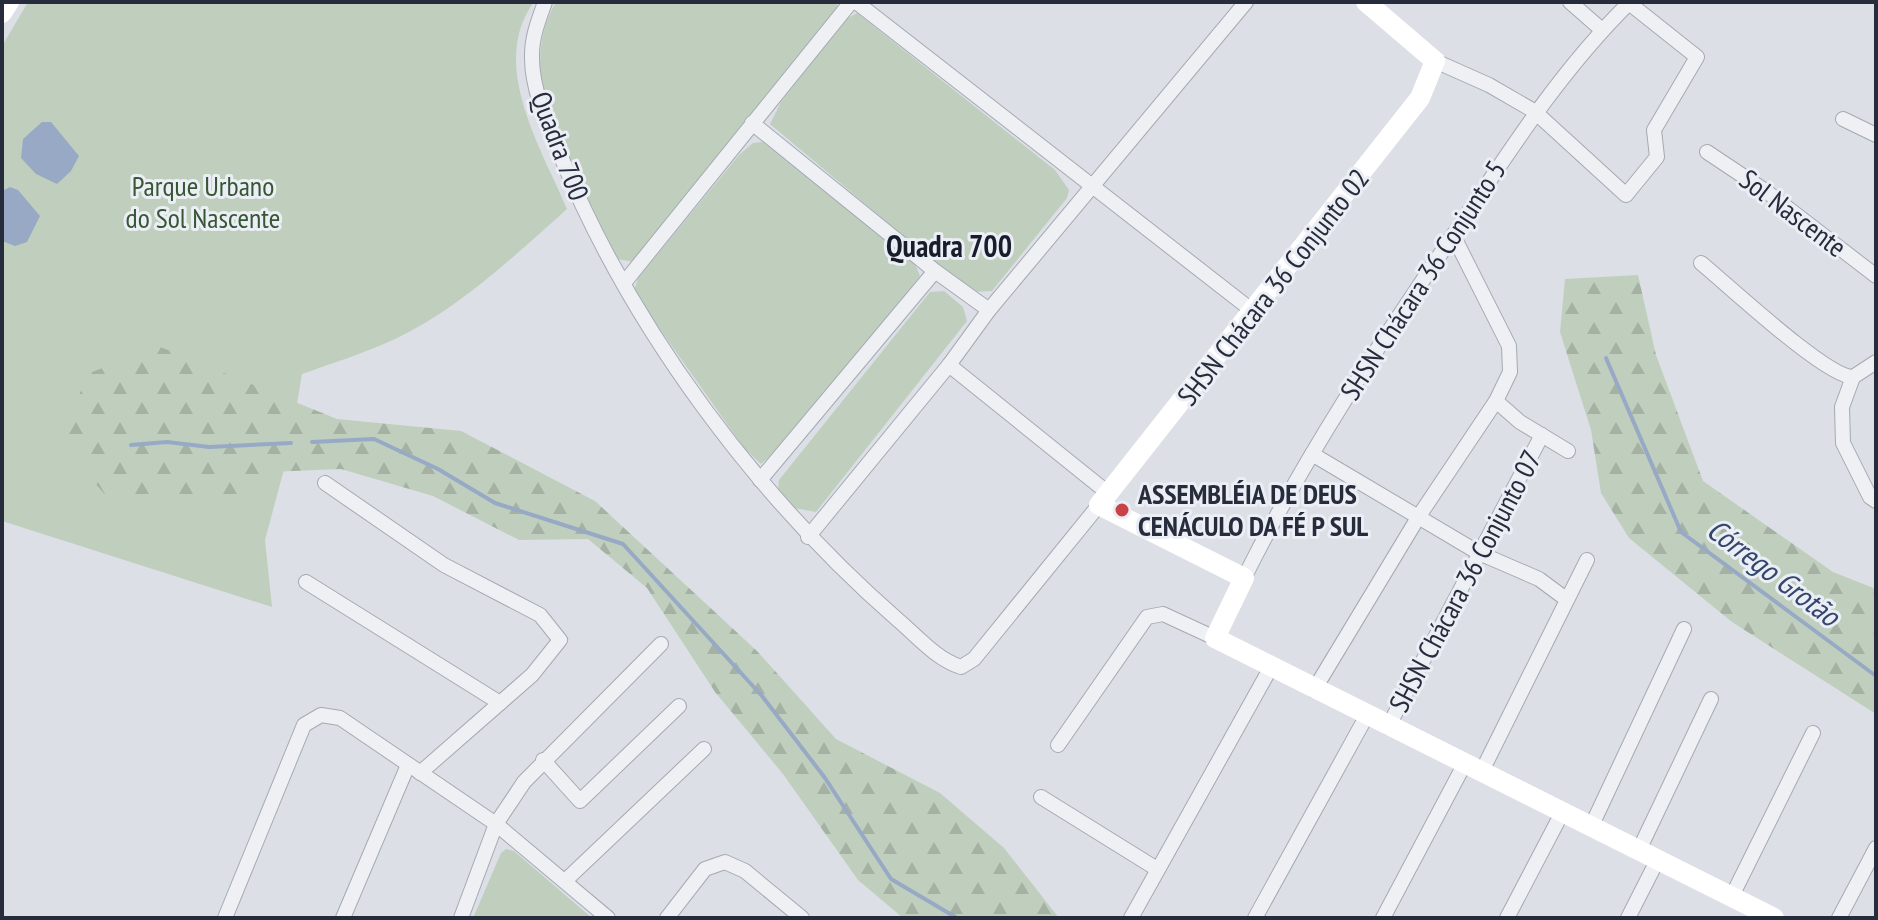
<svg xmlns="http://www.w3.org/2000/svg" width="1878" height="920" viewBox="0 0 1878 920" font-family="'PT Sans Narrow',sans-serif">
<defs>
<pattern id="forest-firs" width="22" height="20" patternUnits="userSpaceOnUse" patternTransform="scale(2)"><rect width="22" height="20" fill="#c0cfbd"/><path d="M5 1l3.5 6h-7zM16 11l3.5 6h-7z" fill="#a5b2a3"/></pattern>
</defs>
<rect width="100%" height="100%" fill="#dcdfe6"/>
<!-- green -->
<g fill="#c0cfbd">
<path d="M 28,2 L 534,2 C 488,64 542,149 567,209 C 514,256 459,309 395,339 C 365,353 333,363 302,374 L 289,451 L 265,540 L 272,607 L 2,521 L 2,46 Z"/>
<path d="M 556,2 L 835,2 L 838,6 L 634,262 L 617,259 C 578,190 509,79 556,2 Z"/>
<path d="M 857,13 L 1055,170 L 1069,190 L 1067,198 L 992,291 L 970,292 L 770,124 L 781,102 L 846,19 Z"/>
<path d="M 762,142 L 915,264 L 920,276 L 780,448 L 761,464 L 744,448 L 640,301 L 635,288 L 638,278 L 739,155 L 753,143 Z"/>
<path d="M 944,291 L 963,307 L 967,321 L 816,512 L 794,508 L 778,490 L 779,480 L 930,292 Z"/>
<path d="M 506,849 L 514,851 L 592,918 L 473,918 L 501,853 Z"/>
</g>
<!-- forest -->
<g fill="url(#forest-firs)">
<path d="M 1638,275 L 1656,355 L 1703,481 L 1833,572 L 1876,589 L 1876,714 L 1732,622 L 1629,538 L 1601,493 L 1591,430 L 1560,332 L 1565,279 Z"/>
<path d="M 158,346 L 337,419 L 461,431 L 595,501 L 757,651 L 836,739 L 940,793 L 1004,848 L 1059,918 L 903,918 L 858,880 L 783,774 L 715,692 L 647,588 L 588,539 L 519,540 L 433,496 L 341,469 L 269,472 L 230,503 L 109,499 L 61,445 L 87,374 Z"/>
</g>
<!-- water -->
<g fill="#97a9c5">
<path d="M 42,122 L 51,122 L 79,156 L 71,171 L 57,184 L 36,174 L 21,158 L 23,139 Z"/>
<path d="M 10,187 L 18,190 L 40,216 L 27,242 L 15,246 L 2,241 L 2,191 Z"/>
</g>
<g fill="none" stroke-linecap="round" stroke-linejoin="round">
<!-- stream -->
<g stroke="#97a9c5" stroke-width="4">
<path d="M 1606,358 L 1681,532 L 1876,676"/>
<path d="M 312,442 L 374,439 L 438,469 L 495,503 L 623,544 L 762,696 L 825,778 L 891,879 L 957,918"/>
<path d="M 131,445 L 167,442 L 209,447 L 291,443"/>
</g>
<defs>
<g id="street">
<path d="M 545,2 C 539,19 532,36 532,55 C 531,89 549,128 562,159 C 633,331 759,499 898,620 C 918,637 936,659 961,667 L 974,659 L 1099,505"/>
<path d="M 856,2 L 1254,312"/>
<path d="M 1570,2 L 1602,30"/>
<path d="M 1435,61 L 1489,85 L 1534,111 L 1626,195 L 1657,157 L 1654,130 L 1697,57 L 1629,3"/>
<path d="M 1843,119 L 1876,135"/>
<path d="M 752,123 L 935,271 L 989,310"/>
<path d="M 1707,152 L 1767,192 L 1876,276"/>
<path d="M 1701,263 C 1728,285 1826,377 1853,377"/>
<path d="M 624,283 L 851,2"/>
<path d="M 1876,362 L 1853,377 L 1842,407 L 1843,443 L 1870,497 L 1876,501"/>
<path d="M 949,365 L 1108,493"/>
<path d="M 1496,401 L 1520,422 L 1568,451"/>
<path d="M 1312,454 L 1479,553 L 1539,579 L 1566,599"/>
<path d="M 760,480 L 935,271"/>
<path d="M 325,483 L 444,565 L 540,615 L 560,640 L 532,675 L 420,773"/>
<path d="M 808,537 L 949,365 L 989,310 L 1246,2"/>
<path d="M 1244,578 C 1304,458 1378,346 1454,234 C 1508,153 1560,71 1630,2"/>
<path d="M 306,582 L 500,703"/>
<path d="M 1314,690 L 1419,516 L 1496,401 L 1510,372 L 1509,346 L 1453,235"/>
<path d="M 1388,727 L 1542,435"/>
<path d="M 1058,745 L 1147,617 L 1163,614 L 1215,638"/>
<path d="M 543,760 L 580,801 L 679,706"/>
<path d="M 1481,773 L 1587,560"/>
<path d="M 1041,797 L 1157,869"/>
<path d="M 1591,827 L 1684,629"/>
<path d="M 1639,850 L 1711,699"/>
<path d="M 566,880 L 704,749"/>
<path d="M 1732,896 L 1813,733"/>
<path d="M 225,918 L 304,725 L 321,715 L 340,718 L 496,824 L 608,918"/>
<path d="M 343,918 L 408,765"/>
<path d="M 461,918 L 496,824 L 524,782 L 661,644"/>
<path d="M 667,918 L 705,869 L 725,862 L 745,871 L 802,918"/>
<path d="M 1131,918 L 1270,669"/>
<path d="M 1255,918 L 1366,717"/>
<path d="M 1383,918 L 1464,765"/>
<path d="M 1507,918 L 1562,813"/>
<path d="M 1628,918 L 1658,859"/>
<path d="M 1839,918 L 1876,848"/>
</g>
</defs>
<!-- street casing -->
<use href="#street" stroke="#a5a9b3" stroke-width="16"/>
<!-- street -->
<use href="#street" stroke="#eef0f4" stroke-width="14"/>
<!-- secondary -->
<g stroke="#fff" stroke-width="20">
<path d="M 1366,2 L 1435,61 L 1420,98 L 1099,505 L 1244,578 L 1215,638 L 1774,918"/>
<path d="M 2,13 L 9,2"/>
</g>
</g>
<!-- markers -->
<circle fill="#ca4248" stroke="#ebeef4" stroke-width="3" cx="1122" cy="510" r="8"/>
<g text-anchor="middle" stroke-width="6" stroke-linejoin="round" paint-order="stroke">
<!-- street labels -->
<g font-size="28" fill="#262c3b" stroke="#ebeef4">
<text transform="translate(560 146) rotate(69)" y="10">Quadra 700</text>
<text transform="translate(1793 213) rotate(37)" y="10">Sol Nascente</text>
<text transform="translate(1423 280) rotate(-57)" y="10">SHSN Chácara 36 Conjunto 5</text>
<text transform="translate(1273 287) rotate(-52)" y="10">SHSN Chácara 36 Conjunto 02</text>
<text transform="translate(1465 581) rotate(-62)" y="10">SHSN Chácara 36 Conjunto 07</text>
</g>
<!-- park labels -->
<g font-size="28" fill="#375634" stroke="#ebeef4">
<text x="203" y="196">Parque Urbano<tspan x="203" dy="32">do Sol Nascente</tspan></text>
</g>
<!-- poi labels -->
<g font-size="28" font-weight="bold" fill="#262c3b" stroke="#ebeef4" text-anchor="start">
<text x="1138" y="504">ASSEMBLÉIA DE DEUS<tspan x="1138" dy="32">CENÁCULO DA FÉ P SUL</tspan></text>
</g>
<!-- neighbourhood labels -->
<g font-size="30" font-weight="bold" fill="#181d2c" stroke="#ebeef4">
<text x="949" y="257">Quadra 700</text>
</g>
<!-- water labels -->
<g font-size="30" font-style="italic" fill="#32466e" stroke="#ebeef4">
<text transform="translate(1773 573) rotate(37)" y="10">Córrego Grotão</text>
</g>
</g>
<!-- border -->
<rect width="1878" height="920" fill="none" stroke="#262c3b" stroke-width="8"/>
</svg>
